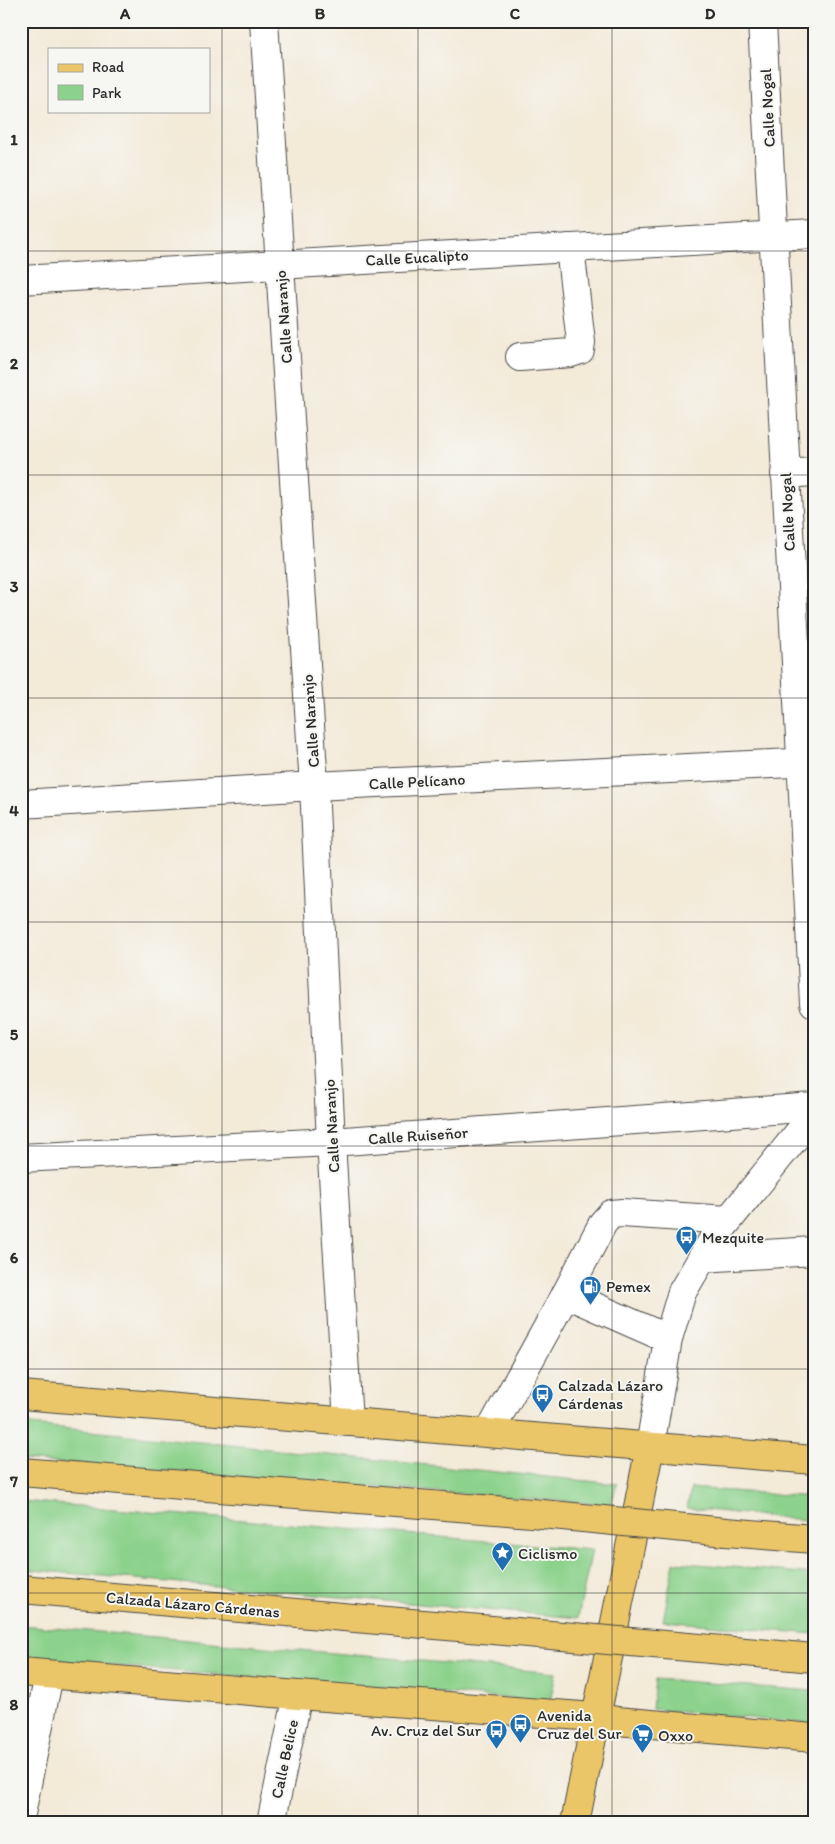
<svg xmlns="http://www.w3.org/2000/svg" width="835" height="1844" viewBox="0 0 835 1844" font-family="Itim,sans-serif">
<rect width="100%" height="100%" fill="#f6f6f2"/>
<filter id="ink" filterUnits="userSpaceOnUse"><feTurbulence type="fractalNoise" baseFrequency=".02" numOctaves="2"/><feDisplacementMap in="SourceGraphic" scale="10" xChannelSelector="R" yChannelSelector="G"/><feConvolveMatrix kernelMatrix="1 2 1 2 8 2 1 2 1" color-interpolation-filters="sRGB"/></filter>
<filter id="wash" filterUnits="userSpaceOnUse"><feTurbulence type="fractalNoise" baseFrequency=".0096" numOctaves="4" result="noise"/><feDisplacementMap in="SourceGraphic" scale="20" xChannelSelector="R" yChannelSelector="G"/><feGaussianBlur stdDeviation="1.12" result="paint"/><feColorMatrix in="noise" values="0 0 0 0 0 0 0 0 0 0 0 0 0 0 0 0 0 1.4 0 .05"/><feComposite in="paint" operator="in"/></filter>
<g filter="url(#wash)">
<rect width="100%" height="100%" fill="#f3ead8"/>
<!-- green -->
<g fill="#8cd28c" stroke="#5c7e5c">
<path d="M 21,1424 L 617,1484 L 611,1505 L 21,1460 Z"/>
<path d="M 691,1488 L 814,1497 L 814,1521 L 687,1508 Z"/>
<path d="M 21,1501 L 592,1550 L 578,1618 L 21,1569 Z"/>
<path d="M 674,1562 L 814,1574 L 814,1634 L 663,1621 Z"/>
<path d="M 21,1625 L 556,1673 L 550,1702 L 21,1658 Z"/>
<path d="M 655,1679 L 814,1691 L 814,1724 L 652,1709 Z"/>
</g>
</g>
<g filter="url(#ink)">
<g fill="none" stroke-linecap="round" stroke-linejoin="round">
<defs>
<g id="minor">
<path d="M 264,21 L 314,786 L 331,1142 L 348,1422"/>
<path d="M 762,21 L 814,1003"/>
<path d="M 21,280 L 814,234"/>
<path d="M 520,357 L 571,353 L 580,350 L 581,342 L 570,248"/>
<path d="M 785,474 L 814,472"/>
<path d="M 21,804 L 314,786 L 814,762"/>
<path d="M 21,1158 L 331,1142 L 814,1107"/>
<path d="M 702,1258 L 814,1251"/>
<path d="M 566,1294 L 668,1339"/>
<path d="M 489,1433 L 566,1294 L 603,1223 L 611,1214 L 622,1213 L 728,1220"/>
<path d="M 650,1447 L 668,1339 L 682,1292 L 714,1238 L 814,1114"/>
<path d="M 21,1814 L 49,1675"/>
<path d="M 271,1823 L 298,1695"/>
</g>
<g id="major">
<path d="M 21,1395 L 814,1460"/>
<path d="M 21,1672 L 298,1695 L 595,1717 L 617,1721 L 814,1738"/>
<path d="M 575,1823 L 650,1447"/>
</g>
<g id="highway">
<path d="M 21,1472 L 532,1513"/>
<path d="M 726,1532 L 814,1539"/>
<path d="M 21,1589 L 516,1632"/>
<path d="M 734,1651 L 814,1658"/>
</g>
</defs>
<!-- minor casing -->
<use href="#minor" stroke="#494845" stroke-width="30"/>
<!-- major casing -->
<use href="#major" stroke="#494845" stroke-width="30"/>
<!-- highway casing -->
<use href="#highway" stroke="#494845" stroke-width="30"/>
<!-- minor -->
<use href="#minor" stroke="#fff" stroke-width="28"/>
<!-- major -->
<use href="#major" stroke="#eac669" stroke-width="28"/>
<!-- highway -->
<use href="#highway" stroke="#eac669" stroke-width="28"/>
<defs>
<g id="highway-bridge">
<path d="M 532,1513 L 726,1532"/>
<path d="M 516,1632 L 734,1651"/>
</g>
</defs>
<!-- highway-bridge casing -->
<use href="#highway-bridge" stroke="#494845" stroke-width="30" stroke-linecap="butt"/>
<!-- highway-bridge -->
<use href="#highway-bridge" stroke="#eac669" stroke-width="28"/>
</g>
</g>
<!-- grid -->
<path fill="none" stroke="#2b2b2b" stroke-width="1" stroke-opacity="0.55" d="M 222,21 L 222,1823M 418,21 L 418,1823M 612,21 L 612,1823M 21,251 L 814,251M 21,475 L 814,475M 21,698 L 814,698M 21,922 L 814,922M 21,1146 L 814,1146M 21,1369 L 814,1369M 21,1593 L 814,1593"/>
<!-- icons -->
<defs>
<symbol id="bus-pin" viewBox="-11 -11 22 30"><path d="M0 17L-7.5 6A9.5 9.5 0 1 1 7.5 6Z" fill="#1f6fb2" stroke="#f6f6f2"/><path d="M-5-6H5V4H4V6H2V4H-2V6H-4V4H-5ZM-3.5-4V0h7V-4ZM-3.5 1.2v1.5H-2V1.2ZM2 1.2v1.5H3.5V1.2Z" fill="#fff"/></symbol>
<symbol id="fuel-pin" viewBox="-11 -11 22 30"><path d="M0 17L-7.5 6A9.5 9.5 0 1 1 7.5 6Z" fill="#1f6fb2" stroke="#f6f6f2"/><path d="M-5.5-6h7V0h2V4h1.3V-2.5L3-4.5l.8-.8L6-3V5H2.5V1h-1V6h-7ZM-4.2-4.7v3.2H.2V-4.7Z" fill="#fff"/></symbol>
<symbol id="sight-pin" viewBox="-11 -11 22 30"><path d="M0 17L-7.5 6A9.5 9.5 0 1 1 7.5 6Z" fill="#1f6fb2" stroke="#f6f6f2"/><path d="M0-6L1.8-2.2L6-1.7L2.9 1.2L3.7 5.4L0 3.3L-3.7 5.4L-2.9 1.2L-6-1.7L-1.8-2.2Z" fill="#fff"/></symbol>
<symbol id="supermarket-pin" viewBox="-11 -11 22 30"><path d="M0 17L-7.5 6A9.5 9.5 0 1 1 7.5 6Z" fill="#1f6fb2" stroke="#f6f6f2"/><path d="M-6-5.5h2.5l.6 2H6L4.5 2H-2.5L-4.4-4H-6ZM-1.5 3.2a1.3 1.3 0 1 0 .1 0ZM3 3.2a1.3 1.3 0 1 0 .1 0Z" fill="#fff"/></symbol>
</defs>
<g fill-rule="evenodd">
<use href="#bus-pin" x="674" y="1224" width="25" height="34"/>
<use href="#fuel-pin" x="578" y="1274" width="25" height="34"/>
<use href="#bus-pin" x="530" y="1382" width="25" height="34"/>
<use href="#sight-pin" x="490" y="1540" width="25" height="34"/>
<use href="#bus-pin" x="508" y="1712" width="25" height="34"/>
<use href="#bus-pin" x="484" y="1718" width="25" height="34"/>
<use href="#supermarket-pin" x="630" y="1722" width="25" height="34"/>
</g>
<g text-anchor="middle" stroke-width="4" stroke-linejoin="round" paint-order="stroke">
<!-- street labels -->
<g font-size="16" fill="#2b2b2b" stroke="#f6f6f2">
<text transform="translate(767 108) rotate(-93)" y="6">Calle Nogal</text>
<text transform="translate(417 257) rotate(-3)" y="6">Calle Eucalipto</text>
<text transform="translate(283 317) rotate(-94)" y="6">Calle Naranjo</text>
<text transform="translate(787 512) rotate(-93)" y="6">Calle Nogal</text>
<text transform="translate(310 721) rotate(-94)" y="6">Calle Naranjo</text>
<text transform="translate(417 781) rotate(-3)" y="6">Calle Pelícano</text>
<text transform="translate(331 1126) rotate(-93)" y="6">Calle Naranjo</text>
<text transform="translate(418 1135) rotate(-4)" y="6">Calle Ruiseñor</text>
<text transform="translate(193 1604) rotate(5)" y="6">Calzada Lázaro Cárdenas</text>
<text transform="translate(284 1759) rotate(-78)" y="6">Calle Belice</text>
</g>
<!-- poi labels -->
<g font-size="16" fill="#2b2b2b" stroke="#f6f6f2" text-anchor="start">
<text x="702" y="1243">Mezquite</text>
<text x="606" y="1292">Pemex</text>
<text x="558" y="1391">Calzada Lázaro<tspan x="558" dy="18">Cárdenas</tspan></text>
<text x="518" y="1559">Ciclismo</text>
<text x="537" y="1721">Avenida<tspan x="537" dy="18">Cruz del Sur</tspan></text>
<text x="481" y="1736" text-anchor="end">Av. Cruz del Sur</text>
<text x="658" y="1741">Oxxo</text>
</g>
</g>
<!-- margin -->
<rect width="835" height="1844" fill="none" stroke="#f6f6f2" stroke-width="55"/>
<!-- legend -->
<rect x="48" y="48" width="162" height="65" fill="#f6f6f2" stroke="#a5a5a2"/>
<rect x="58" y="64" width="25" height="8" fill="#eac669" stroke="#a5a5a2"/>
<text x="92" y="72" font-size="15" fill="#2b2b2b">Road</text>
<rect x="58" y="85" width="25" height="15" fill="#8cd28c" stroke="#a5a5a2"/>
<text x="92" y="98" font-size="15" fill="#2b2b2b">Park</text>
<rect x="28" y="28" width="780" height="1788" fill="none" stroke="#2b2b2b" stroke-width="2"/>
<g font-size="16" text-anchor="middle" font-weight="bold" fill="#2b2b2b">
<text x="125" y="19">A</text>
<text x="320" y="19">B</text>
<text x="515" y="19">C</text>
<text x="710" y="19">D</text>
<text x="14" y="145">1</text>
<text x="14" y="369">2</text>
<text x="14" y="592">3</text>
<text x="14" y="816">4</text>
<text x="14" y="1040">5</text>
<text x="14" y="1263">6</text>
<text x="14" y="1487">7</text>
<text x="14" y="1710">8</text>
</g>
</svg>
